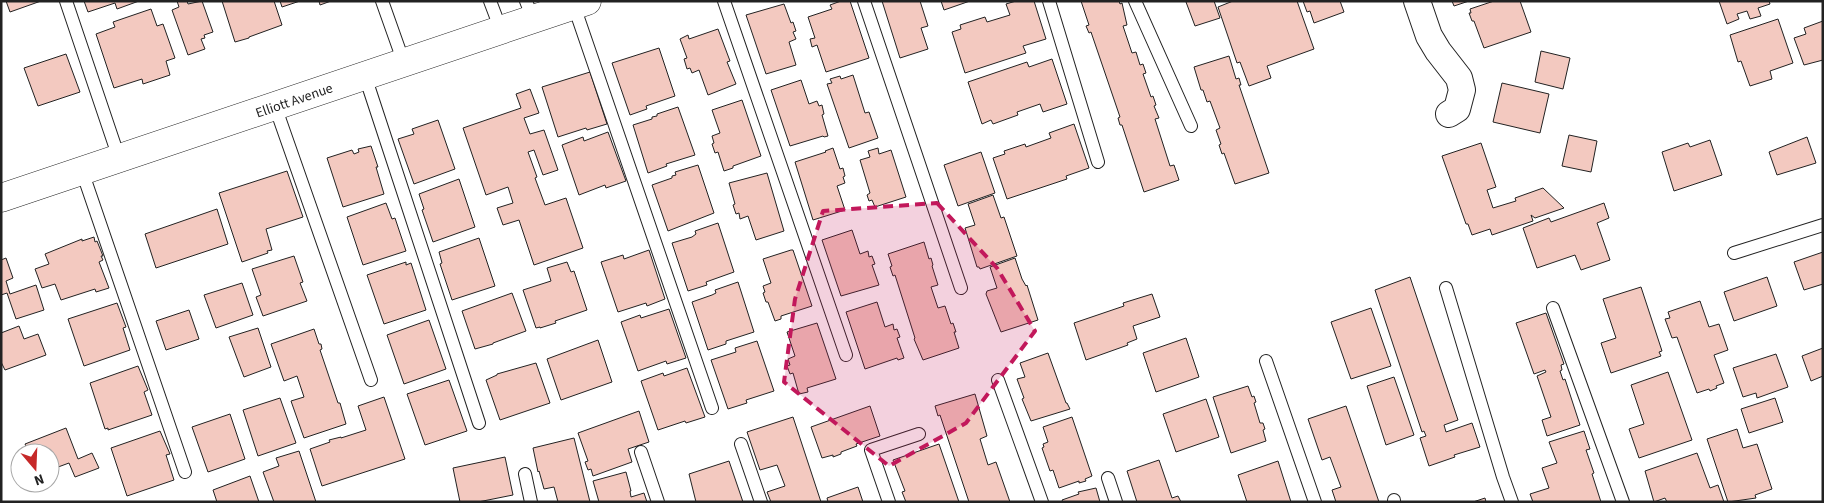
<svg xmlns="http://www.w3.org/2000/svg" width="1824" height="503" viewBox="0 0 1824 503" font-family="'Source Sans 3',sans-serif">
<rect width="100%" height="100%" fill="#fff"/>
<!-- building -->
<g fill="#f3c9c0" stroke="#222">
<path d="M 6,1 L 41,1 L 10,12 Z"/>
<path d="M 84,1 L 139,1 L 117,9 L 115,3 L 88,12 Z"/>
<path d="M 177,1 L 187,1 L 188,4 L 202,1 L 213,32 L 204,35 L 205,38 L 201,39 L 205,49 L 188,55 L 172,10 L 179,7 Z"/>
<path d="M 222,1 L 274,1 L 282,25 L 249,37 L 249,38 L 235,42 Z"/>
<path d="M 280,1 L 300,1 L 282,7 Z"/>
<path d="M 319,1 L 331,1 L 320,5 Z"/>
<path d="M 841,1 L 850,1 L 869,58 L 826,72 L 817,45 L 812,47 L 810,39 L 815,38 L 808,17 L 832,9 L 830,5 Z"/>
<path d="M 882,1 L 920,1 L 928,26 L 921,28 L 928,49 L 900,58 Z"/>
<path d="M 941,1 L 970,1 L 944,10 Z"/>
<path d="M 1016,1 L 1034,1 L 1046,39 L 1023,46 L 1026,53 L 965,73 L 952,32 L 961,29 L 960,25 L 985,17 L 987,22 L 1010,15 L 1006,4 Z"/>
<path d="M 1081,1 L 1119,1 L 1120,4 L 1122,3 L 1127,25 L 1123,26 L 1132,53 L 1136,52 L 1140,65 L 1143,64 L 1146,73 L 1143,74 L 1151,97 L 1153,96 L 1156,105 L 1154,106 L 1159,118 L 1155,119 L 1170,166 L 1174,165 L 1179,180 L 1144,192 L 1122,125 L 1120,125 L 1118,118 L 1120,117 L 1091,32 L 1089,33 L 1086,26 L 1089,25 Z"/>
<path d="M 1189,1 L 1214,1 L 1220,18 L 1195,26 L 1186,2 Z"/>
<path d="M 1233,1 L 1297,1 L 1314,49 L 1267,66 L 1271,78 L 1249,86 L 1240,62 L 1237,63 L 1218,7 Z"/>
<path d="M 1303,1 L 1340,1 L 1344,12 L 1314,23 L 1310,11 L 1307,12 Z"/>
<path d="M 1452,1 L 1469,1 L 1454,6 Z"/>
<path d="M 1494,1 L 1520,1 L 1531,32 L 1484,48 L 1474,21 L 1472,21 L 1469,13 L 1471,13 L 1470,9 Z"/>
<path d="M 1719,1 L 1769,1 L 1770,4 L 1758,8 L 1761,16 L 1750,19 L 1747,11 L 1737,14 L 1739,19 L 1727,24 Z"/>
<path d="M 784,4 L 791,23 L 793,22 L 796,31 L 793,32 L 796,39 L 789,42 L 796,65 L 766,74 L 746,15 Z"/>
<path d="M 151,9 L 157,26 L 163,24 L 175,58 L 166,61 L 170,75 L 143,84 L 142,79 L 114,88 L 96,34 L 115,27 L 113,22 Z"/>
<path d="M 1778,19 L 1793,63 L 1770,71 L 1772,79 L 1750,86 L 1741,61 L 1738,62 L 1730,35 Z"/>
<path d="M 1823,21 L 1823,60 L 1804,65 L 1794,38 L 1806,34 L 1804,28 Z"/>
<path d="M 718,29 L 730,61 L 727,62 L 736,84 L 708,95 L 699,70 L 692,73 L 690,68 L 687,69 L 684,59 L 687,58 L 680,39 L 688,35 L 689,39 Z"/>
<path d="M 659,48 L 675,96 L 646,106 L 647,109 L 630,115 L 612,63 Z"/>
<path d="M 1541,51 L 1570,58 L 1563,89 L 1535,82 Z"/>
<path d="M 66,54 L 80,92 L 38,106 L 24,68 Z"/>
<path d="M 1229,56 L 1236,79 L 1239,78 L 1241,85 L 1239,85 L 1269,173 L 1235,184 L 1224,153 L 1222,154 L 1219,145 L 1221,144 L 1216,130 L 1220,128 L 1210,101 L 1207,102 L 1203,90 L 1201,90 L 1194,67 Z"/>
<path d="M 1052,59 L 1067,104 L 1043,112 L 1040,104 L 1017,112 L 1018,115 L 993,124 L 991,120 L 982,124 L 968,82 L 1027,62 L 1029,67 Z"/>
<path d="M 590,72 L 607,124 L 587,130 L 586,128 L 558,137 L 542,87 Z"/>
<path d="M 853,75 L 865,113 L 869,112 L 878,138 L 849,148 L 827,84 L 832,83 L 830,79 L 840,76 L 841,79 Z"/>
<path d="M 801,80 L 809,104 L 817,101 L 819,106 L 822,105 L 824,114 L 822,115 L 828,136 L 824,137 L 823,136 L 790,146 L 771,90 Z"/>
<path d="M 1502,83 L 1549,94 L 1540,133 L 1493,122 Z"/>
<path d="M 530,89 L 539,113 L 524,118 L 530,134 L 544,130 L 558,170 L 543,175 L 534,150 L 528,152 L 537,177 L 535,178 L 545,205 L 566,198 L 583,248 L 534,265 L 519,220 L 503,225 L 497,208 L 513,203 L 508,187 L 486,195 L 463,128 L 521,108 L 516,94 Z"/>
<path d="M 742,100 L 761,156 L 733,166 L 733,168 L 724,171 L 718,152 L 715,153 L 712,144 L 714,143 L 712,136 L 720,133 L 712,110 Z"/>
<path d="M 678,107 L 695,155 L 666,164 L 667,166 L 648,173 L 633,125 L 652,119 L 652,117 L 657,116 L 657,114 Z"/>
<path d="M 438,120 L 455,169 L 414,184 L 398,139 L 414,134 L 412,129 Z"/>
<path d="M 1074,124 L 1089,168 L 1066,176 L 1067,179 L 1007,199 L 993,158 L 1005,154 L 1004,151 L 1025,144 L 1026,147 L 1051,138 L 1049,133 Z"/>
<path d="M 608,132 L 626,181 L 606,188 L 605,185 L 579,195 L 562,145 L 583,137 L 584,141 Z"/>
<path d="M 1569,135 L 1597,141 L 1591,172 L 1562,166 Z"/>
<path d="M 1807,137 L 1816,163 L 1777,175 L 1769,152 Z"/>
<path d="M 1710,140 L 1722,175 L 1674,191 L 1662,152 L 1688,143 L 1690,147 Z"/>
<path d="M 1481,143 L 1496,187 L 1487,190 L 1493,208 L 1516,201 L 1515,198 L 1543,188 L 1564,208 L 1535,218 L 1531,215 L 1533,221 L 1492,235 L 1490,229 L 1472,235 L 1468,224 L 1466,224 L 1442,156 Z"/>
<path d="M 371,146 L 378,167 L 376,167 L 384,194 L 343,207 L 327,158 L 352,150 L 354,154 L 359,152 L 358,149 Z"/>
<path d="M 833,148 L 840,169 L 843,168 L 845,176 L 843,177 L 845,183 L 837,186 L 845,210 L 813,220 L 795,162 L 826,152 L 825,151 Z"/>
<path d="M 878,148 L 879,154 L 891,150 L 906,197 L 875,207 L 872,200 L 869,201 L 867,195 L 870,193 L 860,160 L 870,157 L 868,151 Z"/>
<path d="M 981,152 L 995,193 L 958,206 L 944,165 Z"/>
<path d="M 698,165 L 714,213 L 668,231 L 652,185 L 672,178 L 672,176 L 676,175 L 675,172 Z"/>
<path d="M 287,171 L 303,217 L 266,229 L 272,250 L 267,251 L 268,253 L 242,262 L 219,193 Z"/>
<path d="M 767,173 L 784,231 L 756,240 L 748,216 L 740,219 L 739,213 L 736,214 L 733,205 L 735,204 L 729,183 Z"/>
<path d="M 459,179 L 475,227 L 433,242 L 422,210 L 424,209 L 419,194 Z"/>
<path d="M 993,195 L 1001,218 L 1004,217 L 1017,256 L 980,269 L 979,267 L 977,267 L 965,228 L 975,225 L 968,204 Z"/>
<path d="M 386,203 L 392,219 L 395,218 L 406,251 L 363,265 L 347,217 Z"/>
<path d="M 1604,203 L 1609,218 L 1597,223 L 1610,260 L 1581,270 L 1575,255 L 1537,268 L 1523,228 L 1549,218 L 1551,222 Z"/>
<path d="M 217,209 L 228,244 L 156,268 L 145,234 Z"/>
<path d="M 718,223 L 734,272 L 706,282 L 707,285 L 688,291 L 672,243 L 692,237 L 696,234 L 695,231 Z"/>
<path d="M 852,230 L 860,254 L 868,251 L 869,257 L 872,256 L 875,264 L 872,265 L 879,285 L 841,296 L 822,240 Z"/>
<path d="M 94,237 L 95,242 L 97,241 L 103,256 L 101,256 L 103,260 L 99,262 L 109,288 L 96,292 L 95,289 L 61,300 L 55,284 L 42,288 L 35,269 L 49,264 L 45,254 L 82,239 L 82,241 Z"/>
<path d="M 479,238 L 495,286 L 452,300 L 440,264 L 442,263 L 439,252 Z"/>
<path d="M 924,242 L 929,259 L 931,258 L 933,265 L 932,266 L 938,285 L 931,287 L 938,308 L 945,306 L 951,324 L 953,323 L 956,332 L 954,332 L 959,348 L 923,360 L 914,339 L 915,338 L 895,275 L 893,276 L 890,267 L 892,266 L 888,254 Z"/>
<path d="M 649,250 L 665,299 L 647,306 L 646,303 L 618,312 L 601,262 L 623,255 L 624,259 Z"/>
<path d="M 791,250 L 793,250 L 812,306 L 781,316 L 781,319 L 775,321 L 768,302 L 766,302 L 763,293 L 765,292 L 763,286 L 771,283 L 763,259 Z"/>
<path d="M 1823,252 L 1823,284 L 1804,290 L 1794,262 Z"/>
<path d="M 294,256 L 303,282 L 300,283 L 307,301 L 263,316 L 256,297 L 261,295 L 252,269 Z"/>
<path d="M 6,258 L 13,278 L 6,281 L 10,294 L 36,285 L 44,310 L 16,319 L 7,293 L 1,295 L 1,260 Z"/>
<path d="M 1015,258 L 1022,279 L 1026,286 L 1027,285 L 1038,320 L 1001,332 L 986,294 L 987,291 L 997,288 L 990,267 Z"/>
<path d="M 406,262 L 406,265 L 411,263 L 426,310 L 384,324 L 367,275 Z"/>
<path d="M 567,262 L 571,272 L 574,271 L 587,310 L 555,321 L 556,323 L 540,328 L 540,327 L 536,328 L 523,290 L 551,281 L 547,268 Z"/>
<path d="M 1410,277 L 1458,420 L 1444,425 L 1446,432 L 1472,423 L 1480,447 L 1454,455 L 1455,457 L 1429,466 L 1420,438 L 1426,436 L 1424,431 L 1422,432 L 1375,290 Z"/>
<path d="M 1767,277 L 1777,306 L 1734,321 L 1724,292 Z"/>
<path d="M 738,282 L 754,332 L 726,341 L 726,344 L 708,350 L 692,302 L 712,295 L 716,293 L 715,290 Z"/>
<path d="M 242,283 L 253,315 L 216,328 L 204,295 Z"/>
<path d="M 1641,287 L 1662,351 L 1659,352 L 1661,356 L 1611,373 L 1601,343 L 1616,338 L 1603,299 Z"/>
<path d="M 512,293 L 526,331 L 493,343 L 493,344 L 475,349 L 462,311 Z"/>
<path d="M 1152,294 L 1160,317 L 1133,326 L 1137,339 L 1127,343 L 1128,345 L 1086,360 L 1074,323 L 1124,306 L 1123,303 Z"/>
<path d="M 1700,301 L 1709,327 L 1719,324 L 1728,350 L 1714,355 L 1724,383 L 1716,386 L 1717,388 L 1710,391 L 1709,389 L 1697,393 L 1677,337 L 1672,338 L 1665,319 L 1670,318 L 1668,312 Z"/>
<path d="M 877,302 L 885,327 L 893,324 L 894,330 L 897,329 L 900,337 L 897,338 L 904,358 L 898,360 L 897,358 L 865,369 L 846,312 Z"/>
<path d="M 117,303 L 126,327 L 123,328 L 130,350 L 84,366 L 68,319 Z"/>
<path d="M 1371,308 L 1391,366 L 1351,379 L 1331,322 Z"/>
<path d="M 669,309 L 686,358 L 667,364 L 666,361 L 638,371 L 621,322 L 640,315 L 641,318 Z"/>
<path d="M 189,310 L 199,339 L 166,350 L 156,321 Z"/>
<path d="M 1546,313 L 1564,364 L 1561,365 L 1562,370 L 1560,371 L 1563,380 L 1565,379 L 1580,425 L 1547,436 L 1542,420 L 1551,417 L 1537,376 L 1546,372 L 1545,370 L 1534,374 L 1516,323 Z"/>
<path d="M 429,320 L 446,369 L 404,384 L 387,335 Z"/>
<path d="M 817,323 L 836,379 L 807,388 L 808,392 L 799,394 L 793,373 L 790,374 L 787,366 L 790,365 L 788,359 L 795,356 L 787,332 Z"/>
<path d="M 19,326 L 24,339 L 38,334 L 46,355 L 5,370 L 1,362 L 1,333 Z"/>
<path d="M 258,328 L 271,367 L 244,377 L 229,337 Z"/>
<path d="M 314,329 L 319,344 L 321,344 L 322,349 L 320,350 L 338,403 L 340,403 L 346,424 L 304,438 L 291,401 L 304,397 L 297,376 L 284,381 L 271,344 Z"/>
<path d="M 1186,338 L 1199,377 L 1156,392 L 1143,353 Z"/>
<path d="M 598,340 L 612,382 L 561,400 L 547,359 Z"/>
<path d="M 757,341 L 774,391 L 746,400 L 747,403 L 728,409 L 711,360 L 736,352 L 735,348 Z"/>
<path d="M 1823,348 L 1823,376 L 1811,381 L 1802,356 Z"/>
<path d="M 1048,353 L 1066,403 L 1067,403 L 1070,409 L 1031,421 L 1022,399 L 1024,398 L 1017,379 L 1025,377 L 1020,363 Z"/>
<path d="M 1776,354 L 1788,387 L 1757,398 L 1756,393 L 1743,397 L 1733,368 Z"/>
<path d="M 536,363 L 550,403 L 500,420 L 486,380 L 497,375 L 497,374 Z"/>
<path d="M 138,366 L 148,390 L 144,392 L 152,415 L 108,430 L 108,428 L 105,429 L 90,383 Z"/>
<path d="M 687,368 L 705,417 L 686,423 L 685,421 L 658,430 L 641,381 L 663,373 L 664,376 Z"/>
<path d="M 1668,372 L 1692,440 L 1639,458 L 1629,429 L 1644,424 L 1631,385 Z"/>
<path d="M 1394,377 L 1414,435 L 1386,445 L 1367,386 Z"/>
<path d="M 449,380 L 467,431 L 425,445 L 407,394 Z"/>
<path d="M 1248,386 L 1252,397 L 1254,396 L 1256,402 L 1254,403 L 1260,423 L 1263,423 L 1265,429 L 1263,430 L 1266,441 L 1231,453 L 1213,397 Z"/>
<path d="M 975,394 L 987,436 L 980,439 L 988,465 L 996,462 L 1010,502 L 969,502 L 940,415 L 938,416 L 935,406 Z"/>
<path d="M 384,397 L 405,459 L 322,486 L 310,449 L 330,442 L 329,440 L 341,437 L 341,438 L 366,430 L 358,406 Z"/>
<path d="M 280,398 L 296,443 L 258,456 L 243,410 Z"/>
<path d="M 1775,398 L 1783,422 L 1749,433 L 1741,409 Z"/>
<path d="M 1206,399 L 1219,437 L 1176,452 L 1163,414 Z"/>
<path d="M 870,406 L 880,436 L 856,444 L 857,446 L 841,452 L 841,454 L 833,457 L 833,455 L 822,458 L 811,427 Z"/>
<path d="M 1346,406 L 1379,502 L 1336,502 L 1332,490 L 1341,487 L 1330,457 L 1322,460 L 1308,419 Z"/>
<path d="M 639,411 L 649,442 L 628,449 L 632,462 L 593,476 L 591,469 L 588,470 L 585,462 L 588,461 L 578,433 Z"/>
<path d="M 230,414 L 245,459 L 208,472 L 192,427 Z"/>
<path d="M 793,417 L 821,502 L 771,502 L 767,492 L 785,486 L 777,465 L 760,470 L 747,432 Z"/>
<path d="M 1072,417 L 1092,476 L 1085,479 L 1086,481 L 1079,483 L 1079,481 L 1059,488 L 1053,470 L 1050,471 L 1042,448 L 1044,447 L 1043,444 L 1048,442 L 1043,427 Z"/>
<path d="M 66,428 L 78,459 L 92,453 L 99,468 L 75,477 L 69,463 L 50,470 L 50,453 L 29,453 L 25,444 Z"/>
<path d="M 1737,429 L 1743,448 L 1757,444 L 1772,489 L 1755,495 L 1756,498 L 1728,502 L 1707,439 Z"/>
<path d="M 160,431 L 170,454 L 166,455 L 174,480 L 127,496 L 111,448 Z"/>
<path d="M 1584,431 L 1590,449 L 1586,450 L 1594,473 L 1592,474 L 1601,502 L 1533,502 L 1530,494 L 1549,488 L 1542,468 L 1557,463 L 1549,442 Z"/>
<path d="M 574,438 L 590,502 L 558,502 L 554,487 L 544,489 L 539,471 L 538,472 L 533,448 Z"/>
<path d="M 939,444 L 959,502 L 906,502 L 902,492 L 905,491 L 893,460 Z"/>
<path d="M 299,451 L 316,502 L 274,502 L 263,472 L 279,466 L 276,458 Z"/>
<path d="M 1697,453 L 1710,488 L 1718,485 L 1724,502 L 1667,502 L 1665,498 L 1654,502 L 1645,471 Z"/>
<path d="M 505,457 L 513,495 L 478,502 L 460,502 L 453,468 Z"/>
<path d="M 1159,460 L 1172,498 L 1178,496 L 1181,502 L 1137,502 L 1127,471 Z"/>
<path d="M 729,461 L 743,502 L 696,502 L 689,474 Z"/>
<path d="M 1278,461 L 1291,502 L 1247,502 L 1238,475 Z"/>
<path d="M 626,472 L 631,491 L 630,491 L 631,497 L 644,493 L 647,502 L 599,502 L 593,481 Z"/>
<path d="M 250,476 L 259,502 L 217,502 L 213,490 Z"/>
<path d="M 858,487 L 863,502 L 828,502 L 827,498 Z"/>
<path d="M 1096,488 L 1100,502 L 1063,502 L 1062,500 L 1079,494 L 1078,492 Z"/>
<path d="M 1485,498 L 1486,502 L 1473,502 Z"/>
</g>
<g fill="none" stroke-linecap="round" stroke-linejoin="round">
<defs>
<g id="lane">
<path d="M 66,1 L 119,158"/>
<path d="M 382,1 L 404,63"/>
<path d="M 490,1 L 501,30"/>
<path d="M 526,1 L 533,19"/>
<path d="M 724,1 L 846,355"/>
<path d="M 864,1 L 961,288"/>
<path d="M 1049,1 L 1098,162"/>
<path d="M 1135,1 L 1191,126"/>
<path d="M 574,6 L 712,408"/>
<path d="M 365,76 L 479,423"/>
<path d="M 275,106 L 371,380"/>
<path d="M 82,171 L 185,472"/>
<path d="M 1734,253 L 1823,225"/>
<path d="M 1446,288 L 1503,477 L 1512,502"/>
<path d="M 1553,308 L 1623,502"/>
<path d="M 1266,361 L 1315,502"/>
<path d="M 998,380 L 1042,502"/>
<path d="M 741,444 L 761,502"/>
<path d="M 641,452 L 658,502"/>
<path d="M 525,474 L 531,502"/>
<path d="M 1108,478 L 1116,502"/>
<path d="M 1394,500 L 1394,502"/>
<path d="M 889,502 L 871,450 L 919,434"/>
</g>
<path id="street" d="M 1417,1 L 1429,36 L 1438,51 L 1459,78 L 1462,90 L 1457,109 L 1449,114"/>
<path id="secondary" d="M 1,198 L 587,1"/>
</defs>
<!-- lane casing -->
<use href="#lane" stroke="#222" stroke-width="14"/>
<!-- street casing -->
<use href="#street" stroke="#222" stroke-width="28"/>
<!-- secondary casing -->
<use href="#secondary" stroke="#222" stroke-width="29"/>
<!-- lane -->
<use href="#lane" stroke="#fff" stroke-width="12"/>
<!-- street -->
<use href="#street" stroke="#fff" stroke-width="26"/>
<!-- secondary -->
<use href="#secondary" stroke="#fff" stroke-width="28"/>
</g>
<!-- marked area -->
<path fill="#c2185b" fill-opacity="0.2" stroke="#c2185b" stroke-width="4" stroke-dasharray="10 6" stroke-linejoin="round" d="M 937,203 L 997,268 L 1035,331 L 966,423 L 889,466 L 784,382 L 795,299 L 823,211 Z"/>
<g text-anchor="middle" stroke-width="4" stroke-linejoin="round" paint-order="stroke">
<!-- street labels -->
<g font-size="14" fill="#222" stroke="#fff">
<text transform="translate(294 100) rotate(-19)" y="5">Elliott Avenue</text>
</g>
</g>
<!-- border -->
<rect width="1824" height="503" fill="none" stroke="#222222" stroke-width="5"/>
<!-- north arrow -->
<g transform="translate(35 468) rotate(161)"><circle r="24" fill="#ffffff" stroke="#a7a7a7"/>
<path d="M0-4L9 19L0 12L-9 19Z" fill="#c62828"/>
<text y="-8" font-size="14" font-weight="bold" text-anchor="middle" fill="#222222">N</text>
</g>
</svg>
